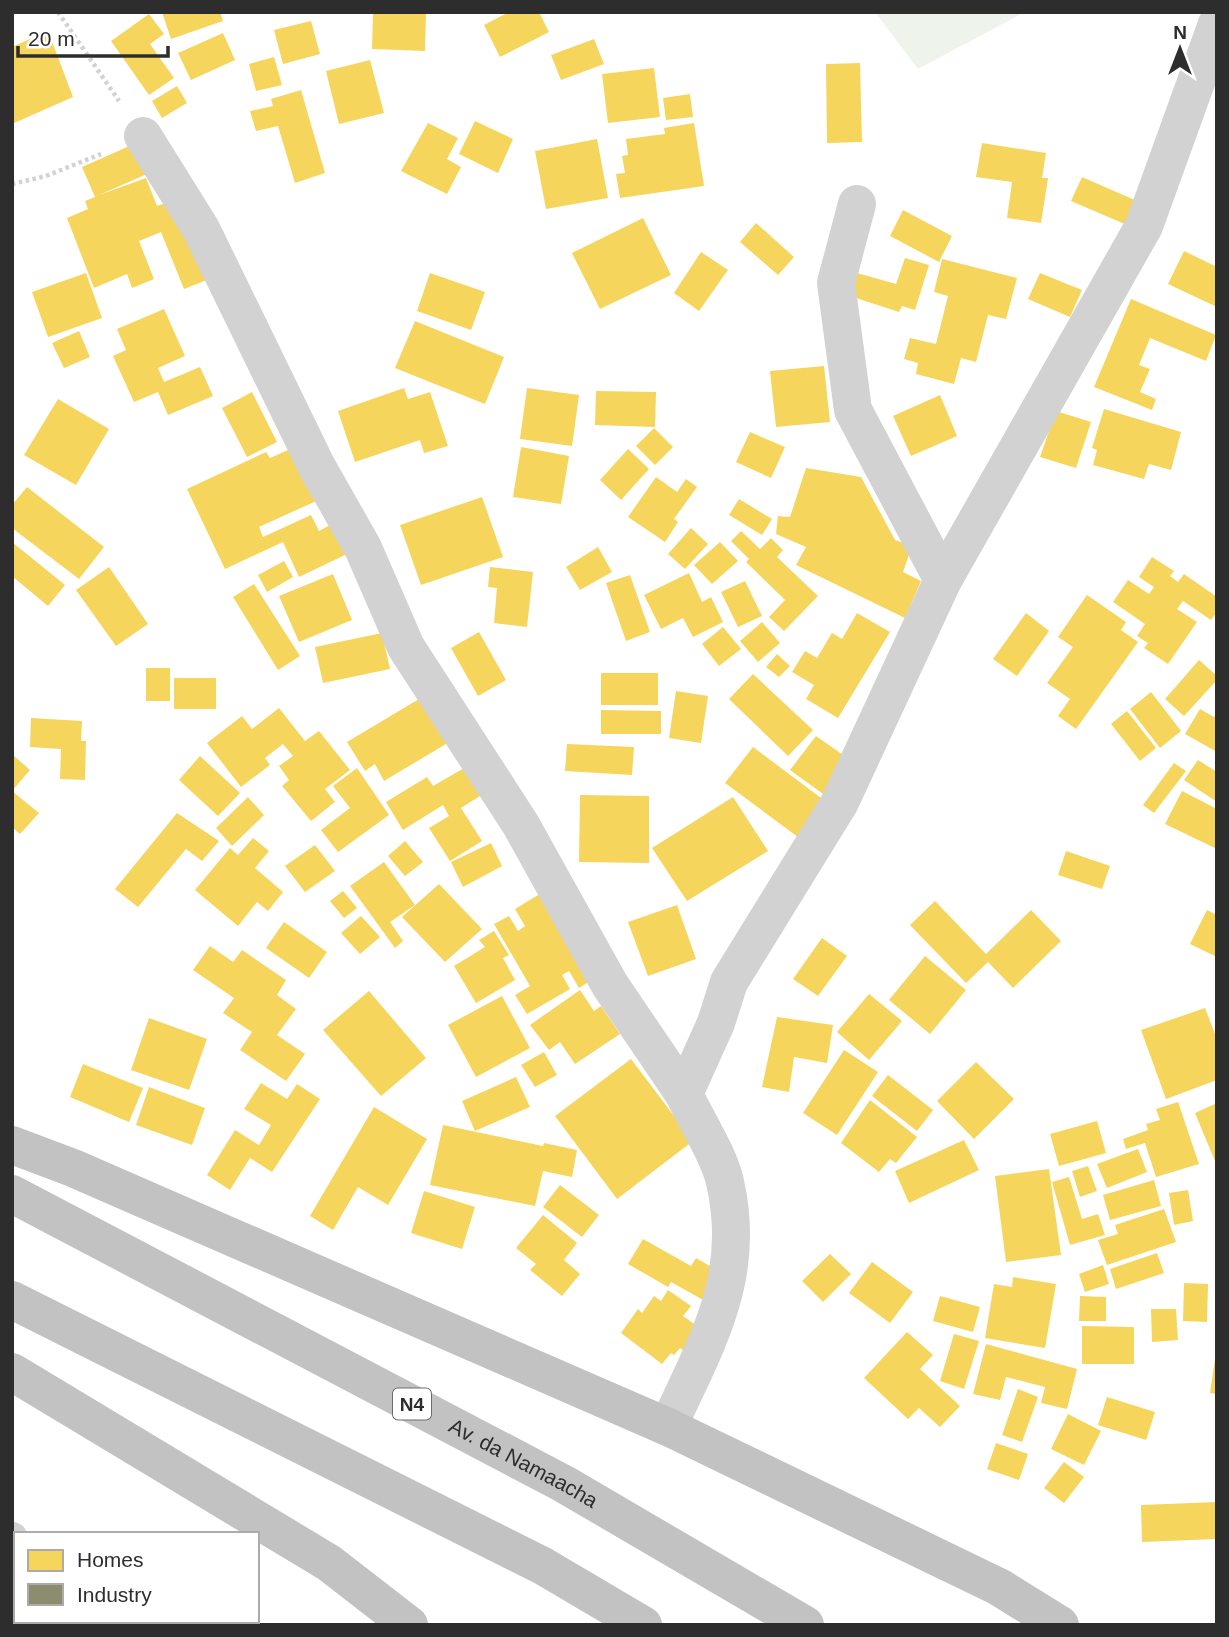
<svg xmlns="http://www.w3.org/2000/svg" width="1229" height="1637" viewBox="0 0 1229 1637" font-family="Helvetica,sans-serif">
<rect width="100%" height="100%" fill="#fff"/>
<!-- green -->
<path fill="#eef3eb" d="M 875,12 L 1025,12 L 918,69 Z"/>
<!-- homes -->
<g fill="#f6d55c">
<path d="M 162,12 L 220,12 L 223,21 L 171,39 Z"/>
<path d="M 373,12 L 426,12 L 425,51 L 372,49 Z"/>
<path d="M 509,12 L 539,12 L 549,32 L 500,57 L 484,25 Z"/>
<path d="M 149,14 L 164,34 L 150,44 L 174,78 L 149,95 L 111,41 Z"/>
<path d="M 311,21 L 320,54 L 283,64 L 274,30 Z"/>
<path d="M 48,31 L 73,97 L 12,124 L 12,47 Z"/>
<path d="M 223,33 L 235,60 L 191,80 L 178,53 Z"/>
<path d="M 594,39 L 604,64 L 561,80 L 551,55 Z"/>
<path d="M 274,57 L 282,85 L 256,91 L 249,64 Z"/>
<path d="M 370,60 L 384,113 L 339,124 L 326,71 Z"/>
<path d="M 860,63 L 862,142 L 827,143 L 826,64 Z"/>
<path d="M 654,68 L 660,117 L 608,123 L 602,74 Z"/>
<path d="M 177,86 L 187,103 L 162,118 L 152,101 Z"/>
<path d="M 301,90 L 325,173 L 295,183 L 278,126 L 256,131 L 250,111 L 273,106 L 271,99 Z"/>
<path d="M 690,94 L 693,117 L 666,120 L 663,98 Z"/>
<path d="M 475,121 L 513,139 L 498,173 L 459,154 Z"/>
<path d="M 428,123 L 458,138 L 447,159 L 461,167 L 447,194 L 401,171 Z"/>
<path d="M 694,123 L 704,186 L 620,198 L 616,174 L 625,173 L 622,156 L 628,155 L 626,139 L 665,134 L 664,128 Z"/>
<path d="M 597,139 L 608,198 L 546,209 L 535,151 Z"/>
<path d="M 982,143 L 1046,153 L 1042,178 L 1048,178 L 1041,223 L 1007,218 L 1012,182 L 976,177 Z"/>
<path d="M 134,144 L 147,174 L 99,195 L 146,178 L 157,206 L 180,198 L 212,278 L 184,289 L 161,232 L 139,241 L 154,279 L 132,288 L 127,274 L 94,288 L 67,218 L 88,209 L 85,201 L 95,197 L 82,167 Z"/>
<path d="M 1082,177 L 1137,201 L 1127,225 L 1071,201 Z"/>
<path d="M 903,210 L 952,236 L 939,262 L 890,236 Z"/>
<path d="M 643,218 L 671,275 L 600,309 L 572,253 Z"/>
<path d="M 756,223 L 794,257 L 778,275 L 740,242 Z"/>
<path d="M 1184,251 L 1217,267 L 1217,307 L 1168,284 Z"/>
<path d="M 701,252 L 728,270 L 699,311 L 674,293 Z"/>
<path d="M 905,258 L 929,265 L 915,310 L 902,306 L 899,312 L 850,296 L 857,273 L 896,284 Z"/>
<path d="M 942,259 L 1017,278 L 1006,319 L 988,315 L 976,362 L 961,358 L 954,384 L 916,374 L 918,363 L 904,359 L 910,338 L 936,344 L 948,296 L 934,292 Z"/>
<path d="M 86,273 L 102,318 L 48,337 L 32,292 Z"/>
<path d="M 430,273 L 485,292 L 471,330 L 417,311 Z"/>
<path d="M 1040,273 L 1082,290 L 1070,317 L 1028,299 Z"/>
<path d="M 1131,299 L 1216,335 L 1206,361 L 1150,338 L 1139,365 L 1150,369 L 1140,392 L 1156,399 L 1152,410 L 1094,387 Z"/>
<path d="M 164,309 L 185,356 L 158,368 L 164,382 L 200,367 L 213,396 L 168,415 L 158,392 L 134,402 L 113,356 L 126,350 L 117,329 Z"/>
<path d="M 415,321 L 504,357 L 485,404 L 395,368 Z"/>
<path d="M 79,331 L 90,357 L 64,368 L 52,343 Z"/>
<path d="M 824,366 L 830,422 L 776,427 L 770,371 Z"/>
<path d="M 404,388 L 408,399 L 430,392 L 448,446 L 424,453 L 420,440 L 355,462 L 338,411 Z"/>
<path d="M 527,388 L 579,395 L 572,446 L 520,439 Z"/>
<path d="M 596,391 L 656,392 L 655,427 L 595,425 Z"/>
<path d="M 252,392 L 277,442 L 247,457 L 222,408 Z"/>
<path d="M 940,395 L 957,436 L 911,456 L 893,416 Z"/>
<path d="M 58,399 L 109,429 L 76,485 L 24,455 Z"/>
<path d="M 1104,409 L 1181,432 L 1171,470 L 1149,464 L 1144,479 L 1093,465 L 1097,450 L 1092,448 Z"/>
<path d="M 1056,411 L 1091,422 L 1076,468 L 1040,457 Z"/>
<path d="M 654,428 L 673,447 L 655,465 L 636,446 Z"/>
<path d="M 750,432 L 785,447 L 771,478 L 736,462 Z"/>
<path d="M 297,446 L 323,498 L 259,527 L 263,537 L 311,515 L 319,531 L 332,524 L 347,554 L 299,577 L 283,542 L 225,569 L 187,489 L 266,452 L 270,458 Z"/>
<path d="M 521,447 L 569,456 L 561,504 L 513,497 Z"/>
<path d="M 628,449 L 649,469 L 621,500 L 600,480 Z"/>
<path d="M 806,468 L 861,477 L 895,540 L 912,546 L 903,572 L 921,581 L 905,618 L 796,565 L 806,547 L 776,534 L 778,516 L 790,517 Z"/>
<path d="M 656,477 L 677,492 L 686,479 L 697,487 L 674,519 L 678,522 L 665,542 L 628,517 Z"/>
<path d="M 27,487 L 104,547 L 79,579 L 12,528 L 12,505 Z"/>
<path d="M 482,497 L 503,557 L 421,585 L 400,525 Z"/>
<path d="M 739,499 L 772,519 L 762,535 L 729,515 Z"/>
<path d="M 691,528 L 708,544 L 685,569 L 668,554 Z"/>
<path d="M 741,531 L 760,549 L 771,538 L 783,550 L 777,557 L 818,596 L 784,631 L 769,617 L 785,600 L 746,562 L 749,559 L 731,541 Z"/>
<path d="M 12,542 L 65,585 L 48,606 L 12,576 Z"/>
<path d="M 720,542 L 738,561 L 712,584 L 694,565 Z"/>
<path d="M 598,547 L 612,572 L 580,590 L 566,567 Z"/>
<path d="M 1152,557 L 1174,571 L 1170,576 L 1178,582 L 1184,574 L 1217,597 L 1217,612 L 1211,620 L 1183,601 L 1177,609 L 1197,622 L 1168,664 L 1144,648 L 1148,643 L 1137,636 L 1145,624 L 1113,602 L 1128,580 L 1149,594 L 1154,587 L 1139,577 Z"/>
<path d="M 284,561 L 293,577 L 267,592 L 258,575 Z"/>
<path d="M 109,567 L 148,624 L 116,646 L 76,590 Z"/>
<path d="M 490,567 L 533,572 L 527,627 L 494,623 L 497,588 L 488,587 Z"/>
<path d="M 689,573 L 702,602 L 711,597 L 723,622 L 693,637 L 683,618 L 661,629 L 644,595 Z"/>
<path d="M 333,574 L 352,620 L 299,642 L 279,596 Z"/>
<path d="M 630,575 L 650,632 L 626,641 L 606,583 Z"/>
<path d="M 745,581 L 762,616 L 738,627 L 721,592 Z"/>
<path d="M 254,584 L 300,656 L 278,670 L 233,597 Z"/>
<path d="M 1087,595 L 1126,622 L 1121,630 L 1138,642 L 1076,729 L 1058,716 L 1070,699 L 1047,683 L 1073,647 L 1058,637 Z"/>
<path d="M 857,613 L 890,632 L 838,718 L 806,699 L 814,685 L 792,672 L 805,651 L 817,658 L 832,633 L 842,639 Z"/>
<path d="M 1026,613 L 1049,631 L 1017,676 L 993,659 Z"/>
<path d="M 762,622 L 780,643 L 758,662 L 740,641 Z"/>
<path d="M 723,627 L 741,649 L 719,666 L 702,644 Z"/>
<path d="M 479,632 L 506,680 L 478,696 L 451,648 Z"/>
<path d="M 382,633 L 390,669 L 323,683 L 315,647 Z"/>
<path d="M 777,654 L 790,666 L 779,677 L 766,667 Z"/>
<path d="M 1199,660 L 1217,676 L 1217,680 L 1184,716 L 1165,699 Z"/>
<rect x="146" y="668" width="24" height="33"/>
<rect x="601" y="673" width="57" height="32"/>
<path d="M 753,674 L 813,730 L 788,756 L 729,699 Z"/>
<rect x="174" y="678" width="42" height="31"/>
<path d="M 676,691 L 708,696 L 701,743 L 669,738 Z"/>
<path d="M 1151,692 L 1181,731 L 1160,748 L 1130,709 Z"/>
<path d="M 424,696 L 451,741 L 384,781 L 375,764 L 365,771 L 347,742 Z"/>
<path d="M 279,708 L 305,741 L 319,731 L 350,770 L 325,789 L 335,802 L 311,821 L 282,786 L 289,780 L 279,766 L 293,756 L 283,744 L 265,758 L 270,765 L 241,787 L 207,743 L 242,716 L 252,729 Z"/>
<path d="M 1200,709 L 1214,717 L 1217,713 L 1217,752 L 1185,734 Z"/>
<path d="M 601,710 L 661,711 L 661,734 L 601,734 Z"/>
<path d="M 1127,711 L 1156,748 L 1140,761 L 1111,724 Z"/>
<path d="M 31,718 L 82,721 L 81,741 L 86,741 L 85,780 L 60,779 L 61,749 L 30,747 Z"/>
<path d="M 816,736 L 856,764 L 830,799 L 790,770 Z"/>
<path d="M 567,744 L 634,747 L 632,775 L 565,771 Z"/>
<path d="M 753,747 L 829,804 L 802,840 L 725,783 Z"/>
<path d="M 12,754 L 30,770 L 12,791 L 39,813 L 20,834 L 12,827 Z"/>
<path d="M 200,756 L 240,793 L 218,816 L 179,780 Z"/>
<path d="M 1198,760 L 1217,772 L 1217,802 L 1184,780 Z"/>
<path d="M 1174,763 L 1186,771 L 1154,813 L 1143,805 Z"/>
<path d="M 471,764 L 488,791 L 461,808 L 482,841 L 450,861 L 429,828 L 449,816 L 443,805 L 403,830 L 386,802 L 427,777 L 433,786 Z"/>
<path d="M 357,768 L 389,815 L 338,852 L 321,830 L 350,808 L 333,786 Z"/>
<path d="M 1182,791 L 1217,809 L 1217,849 L 1165,824 Z"/>
<path d="M 580,795 L 649,796 L 649,863 L 579,862 Z"/>
<path d="M 248,797 L 264,815 L 232,846 L 216,828 Z"/>
<path d="M 733,797 L 768,851 L 687,901 L 652,848 Z"/>
<path d="M 177,813 L 219,841 L 202,861 L 186,849 L 138,907 L 115,889 Z"/>
<path d="M 253,838 L 269,851 L 255,868 L 283,892 L 268,911 L 257,902 L 238,926 L 195,890 L 230,848 L 238,855 Z"/>
<path d="M 405,841 L 423,862 L 405,876 L 388,856 Z"/>
<path d="M 491,843 L 502,866 L 463,887 L 451,862 Z"/>
<path d="M 315,845 L 335,871 L 305,892 L 285,866 Z"/>
<path d="M 1066,851 L 1110,866 L 1102,889 L 1058,875 Z"/>
<path d="M 384,862 L 415,905 L 390,922 L 403,941 L 395,948 L 350,886 Z"/>
<path d="M 439,884 L 482,929 L 445,962 L 402,917 Z"/>
<path d="M 343,891 L 357,908 L 344,918 L 330,901 Z"/>
<path d="M 543,892 L 600,975 L 579,988 L 569,971 L 562,975 L 570,989 L 527,1014 L 515,995 L 530,986 L 494,924 L 509,916 L 518,931 L 525,926 L 515,909 Z"/>
<path d="M 935,901 L 986,954 L 1031,910 L 1061,941 L 1013,988 L 988,962 L 966,983 L 910,925 Z"/>
<path d="M 677,905 L 696,959 L 648,976 L 628,922 Z"/>
<path d="M 1207,910 L 1217,915 L 1217,957 L 1190,944 Z"/>
<path d="M 361,916 L 380,937 L 360,954 L 341,933 Z"/>
<path d="M 284,922 L 327,952 L 309,978 L 266,948 Z"/>
<path d="M 494,931 L 509,955 L 503,958 L 515,980 L 476,1003 L 454,966 L 485,947 L 479,940 Z"/>
<path d="M 822,938 L 847,956 L 818,996 L 793,979 Z"/>
<path d="M 210,946 L 233,962 L 242,950 L 286,980 L 277,995 L 296,1009 L 277,1035 L 305,1054 L 286,1081 L 240,1050 L 252,1032 L 223,1013 L 234,998 L 193,970 Z"/>
<path d="M 925,956 L 966,990 L 930,1034 L 889,1000 Z"/>
<path d="M 580,990 L 594,1011 L 601,1006 L 620,1034 L 575,1064 L 560,1042 L 549,1050 L 530,1025 Z"/>
<path d="M 369,991 L 426,1058 L 381,1096 L 323,1030 Z"/>
<path d="M 869,994 L 902,1021 L 869,1060 L 837,1032 Z"/>
<path d="M 502,996 L 530,1048 L 476,1077 L 448,1025 Z"/>
<path d="M 1205,1008 L 1217,1039 L 1217,1080 L 1166,1099 L 1141,1030 Z"/>
<path d="M 777,1017 L 833,1025 L 827,1063 L 794,1057 L 789,1092 L 762,1087 Z"/>
<path d="M 149,1018 L 207,1039 L 189,1090 L 131,1070 Z"/>
<path d="M 844,1050 L 878,1072 L 837,1135 L 803,1113 Z"/>
<path d="M 544,1052 L 557,1075 L 535,1087 L 521,1065 Z"/>
<path d="M 631,1059 L 693,1141 L 617,1199 L 555,1116 Z"/>
<path d="M 976,1062 L 1014,1099 L 974,1139 L 937,1101 Z"/>
<path d="M 83,1064 L 143,1088 L 129,1122 L 70,1097 Z"/>
<path d="M 888,1075 L 933,1110 L 917,1131 L 872,1096 Z"/>
<path d="M 516,1077 L 530,1107 L 475,1131 L 462,1101 Z"/>
<path d="M 261,1083 L 287,1099 L 297,1084 L 320,1099 L 272,1172 L 250,1158 L 230,1190 L 207,1175 L 235,1130 L 259,1145 L 271,1125 L 244,1109 Z"/>
<path d="M 149,1087 L 205,1108 L 192,1145 L 136,1125 Z"/>
<path d="M 870,1100 L 917,1137 L 896,1163 L 890,1159 L 879,1172 L 841,1143 Z"/>
<path d="M 1178,1102 L 1199,1164 L 1156,1177 L 1145,1143 L 1126,1149 L 1123,1139 L 1148,1130 L 1146,1124 L 1160,1120 L 1156,1109 Z"/>
<path d="M 1217,1103 L 1217,1166 L 1195,1113 Z"/>
<path d="M 374,1107 L 427,1139 L 388,1205 L 358,1187 L 333,1230 L 310,1216 Z"/>
<path d="M 1097,1121 L 1106,1153 L 1059,1166 L 1050,1134 Z"/>
<path d="M 443,1125 L 543,1146 L 544,1143 L 577,1150 L 572,1177 L 543,1171 L 535,1206 L 430,1185 Z"/>
<path d="M 964,1140 L 979,1170 L 909,1203 L 895,1171 Z"/>
<path d="M 1138,1149 L 1147,1172 L 1107,1188 L 1097,1164 Z"/>
<path d="M 1088,1166 L 1097,1191 L 1080,1197 L 1072,1171 Z"/>
<path d="M 1049,1169 L 1061,1255 L 1006,1262 L 995,1176 Z"/>
<path d="M 1069,1177 L 1082,1219 L 1098,1214 L 1105,1235 L 1070,1245 L 1052,1182 Z"/>
<path d="M 1154,1180 L 1161,1206 L 1110,1220 L 1103,1195 Z"/>
<path d="M 560,1185 L 599,1215 L 582,1237 L 543,1207 Z"/>
<path d="M 1188,1190 L 1193,1221 L 1174,1225 L 1169,1193 Z"/>
<path d="M 424,1191 L 475,1207 L 462,1249 L 411,1233 Z"/>
<path d="M 1164,1209 L 1176,1242 L 1107,1265 L 1098,1240 L 1118,1234 L 1115,1225 Z"/>
<path d="M 543,1215 L 577,1243 L 564,1260 L 580,1274 L 562,1296 L 530,1270 L 536,1264 L 516,1248 Z"/>
<path d="M 643,1239 L 691,1266 L 696,1258 L 722,1273 L 705,1301 L 671,1282 L 668,1287 L 628,1264 Z"/>
<path d="M 1157,1253 L 1164,1273 L 1116,1289 L 1110,1269 Z"/>
<path d="M 830,1254 L 851,1274 L 823,1302 L 802,1281 Z"/>
<path d="M 872,1262 L 913,1292 L 890,1323 L 849,1293 Z"/>
<path d="M 1103,1265 L 1109,1284 L 1085,1292 L 1079,1274 Z"/>
<path d="M 1013,1277 L 1056,1284 L 1045,1348 L 985,1338 L 994,1284 L 1012,1287 Z"/>
<path d="M 1184,1283 L 1208,1284 L 1207,1322 L 1183,1321 Z"/>
<path d="M 668,1290 L 691,1306 L 683,1316 L 701,1329 L 684,1351 L 680,1348 L 674,1355 L 671,1353 L 662,1364 L 621,1333 L 638,1309 L 642,1313 L 654,1296 L 661,1301 Z"/>
<path d="M 940,1296 L 980,1307 L 973,1332 L 933,1321 Z"/>
<path d="M 1080,1296 L 1106,1297 L 1106,1321 L 1079,1321 Z"/>
<path d="M 1151,1309 L 1176,1309 L 1178,1340 L 1152,1342 Z"/>
<path d="M 1082,1326 L 1134,1327 L 1134,1364 L 1082,1364 Z"/>
<path d="M 907,1332 L 933,1355 L 920,1369 L 960,1406 L 940,1427 L 919,1408 L 908,1419 L 864,1378 Z"/>
<path d="M 954,1334 L 979,1341 L 964,1389 L 940,1381 Z"/>
<path d="M 986,1344 L 1077,1369 L 1067,1409 L 1041,1403 L 1045,1387 L 1006,1377 L 1000,1400 L 973,1394 Z"/>
<path d="M 1215,1359 L 1217,1359 L 1217,1394 L 1210,1393 Z"/>
<path d="M 1018,1389 L 1038,1397 L 1022,1442 L 1002,1435 Z"/>
<path d="M 1107,1397 L 1155,1412 L 1146,1440 L 1098,1425 Z"/>
<path d="M 1068,1414 L 1101,1431 L 1084,1465 L 1051,1449 Z"/>
<path d="M 996,1443 L 1028,1454 L 1019,1480 L 987,1469 Z"/>
<path d="M 1064,1462 L 1084,1477 L 1064,1503 L 1044,1488 Z"/>
<path d="M 1217,1502 L 1217,1539 L 1142,1542 L 1141,1505 Z"/>
</g>
<!-- industry -->
<path fill="#8c8c6e" d="M 12,1558 L 16,1560 L 16,1621 L 124,1621 L 130,1625 L 12,1625 Z"/>
<g fill="none" stroke-linecap="round" stroke-linejoin="round">
<!-- path -->
<g stroke="#d2d2d2" stroke-width="4.5" stroke-dasharray="3.5 3.5" stroke-linecap="butt">
<path d="M 58,12 L 119,101"/>
<path d="M 12,184 L 46,176 L 101,154"/>
</g>
<!-- service -->
<g stroke="#d2d2d2" stroke-width="21">
<path d="M 12,1532 L 16,1534"/>
<path d="M 155,1621 L 158,1625"/>
</g>
<!-- minor -->
<g stroke="#d2d2d2" stroke-width="38">
<path d="M 143,136 L 201,229 L 317,467 L 363,548 L 406,647 L 521,825 L 610,985 L 684,1094"/>
<path d="M 857,204 L 836,283 L 853,410 L 943,580"/>
<path d="M 668,1427 C 706,1343 747,1278 725,1182 C 719,1155 696,1120 684,1094 L 716,1023 L 729,982 L 840,802 L 943,580 L 1144,226 L 1217,24"/>
</g>
<!-- trunk -->
<g stroke="#c2c2c2" stroke-width="38">
<path d="M 12,1145 L 73,1168 L 668,1427 L 999,1587 L 1060,1625"/>
<path id="s1" d="M 12,1194 L 564,1484 L 805,1625"/>
<path d="M 12,1300 L 543,1566 L 643,1625"/>
<path d="M 12,1372 L 329,1563 L 409,1625"/>
</g>
</g>
<g text-anchor="middle" stroke-width="7" stroke-linejoin="round" paint-order="stroke">
<!-- shield labels -->
<rect fill="#fff" stroke="#6c6c6c" stroke-width="2" x="393" y="1388.5" width="38" height="31" rx="5"/>
<g font-size="19" font-weight="bold" fill="#2d2d2d">
<text x="412" y="1411">N4</text>
</g>
<!-- street labels -->
<g font-size="21" fill="#2d2d2d" stroke="#fff">
<text dy="7" stroke="none"><textPath href="#s1" startOffset="578">Av. da Namaacha</textPath></text>
</g>
</g>
<!-- border -->
<rect width="1229" height="1637" fill="none" stroke="#2d2d2d" stroke-width="28"/>
<!-- legend -->
<rect x="14" y="1532" width="245" height="91" fill="#ffffff" stroke="#ababab" stroke-width="2"/>
<rect x="28" y="1550" width="35" height="21" fill="#f6d55c" stroke="#ababab" stroke-width="2"/>
<text x="77" y="1567" font-size="21" fill="#2d2d2d">Homes</text>
<rect x="28" y="1584" width="35" height="21" fill="#8c8c6e" stroke="#ababab" stroke-width="2"/>
<text x="77" y="1602" font-size="21" fill="#2d2d2d">Industry</text>
<!-- north arrow -->
<g transform="translate(1180 49)" stroke="#ffffff" stroke-width="5" paint-order="stroke">
<path d="M0-5L12 26L0 18L-12 26Z" fill="#2d2d2d"/>
<text y="-10" font-size="19" font-weight="bold" text-anchor="middle" fill="#2d2d2d">N</text>
</g>
<!-- scale -->
<path d="M18 46v10h150v-10" fill="none" stroke="#2d2d2d" stroke-width="3.5"/>
<text x="28" y="46" font-size="21" fill="#2d2d2d" stroke="#ffffff" stroke-width="5" paint-order="stroke">20 m</text>
</svg>
